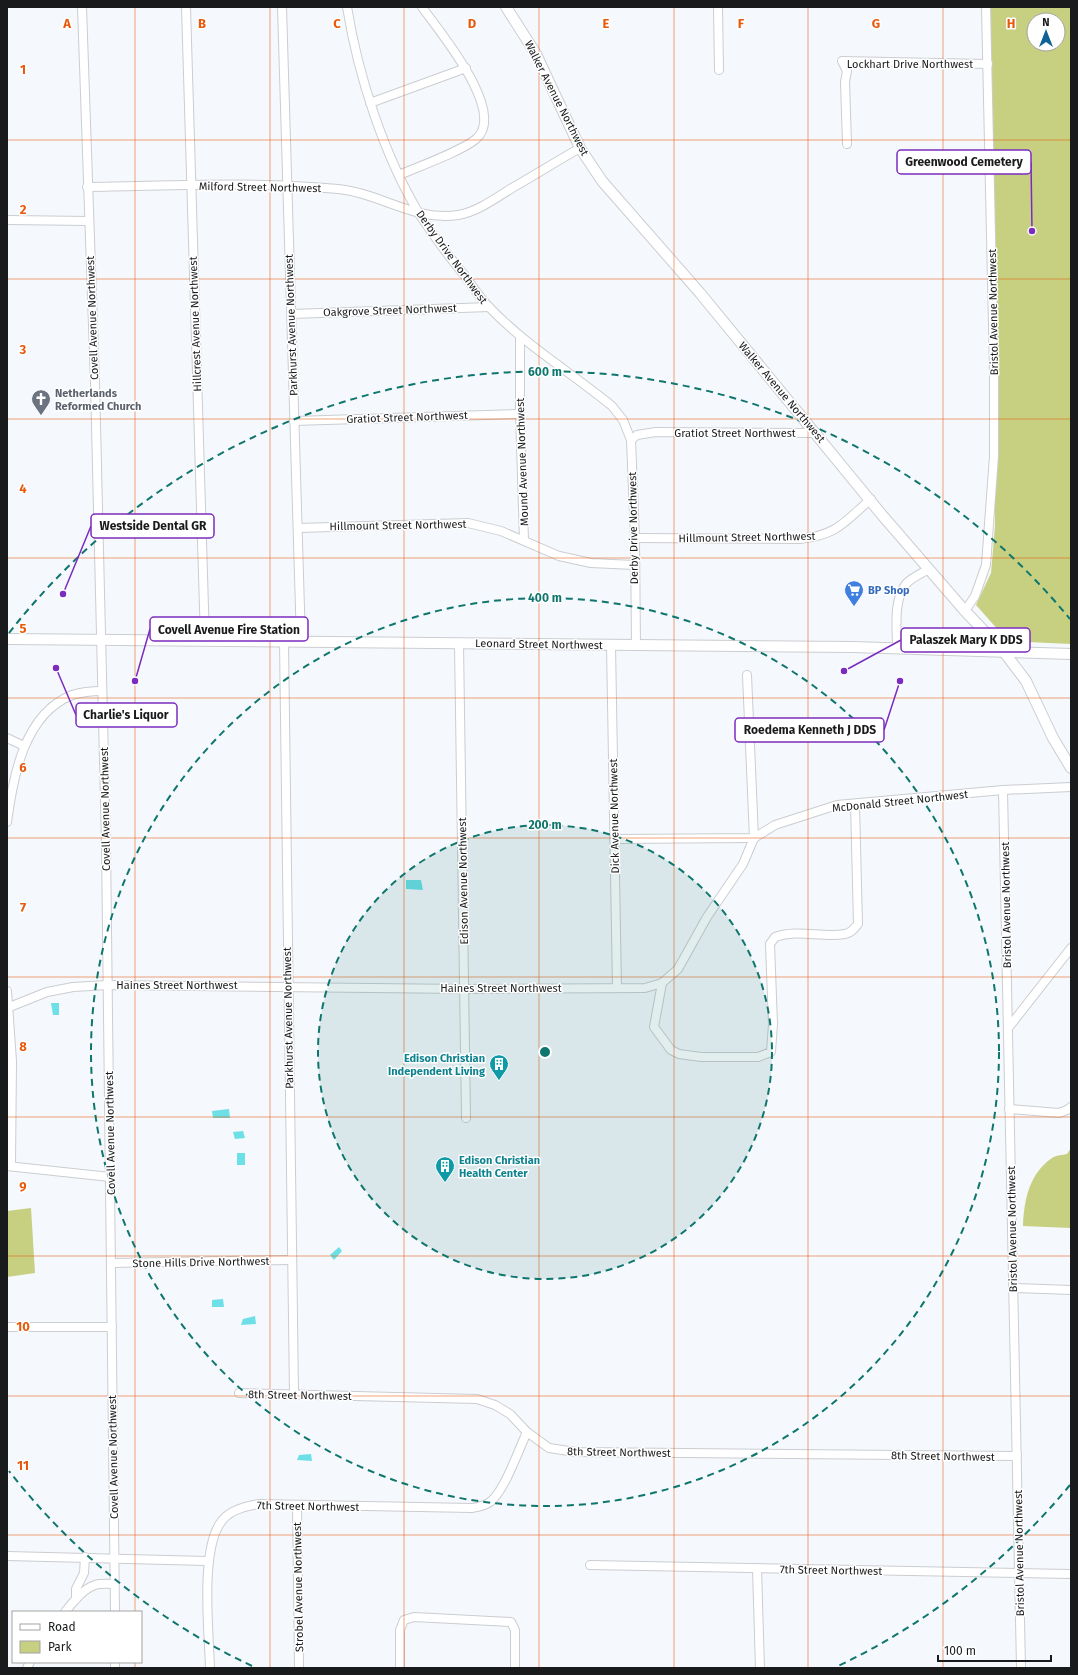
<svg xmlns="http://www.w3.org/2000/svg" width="1078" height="1675" viewBox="0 0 1078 1675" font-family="'Fira Sans',sans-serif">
<rect width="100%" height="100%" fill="#f5f8fc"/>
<!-- green -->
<g fill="#c7d081" fill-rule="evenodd">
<path d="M 990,7 L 1071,7 L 1071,644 L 1008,641 L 976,605 L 991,573 L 995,526 ZM 1034,20 L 1058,20 L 1058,44 L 1034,44 Z"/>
<path d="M 1071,1148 L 1071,1228 L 1023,1226 C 1024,1200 1029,1174 1052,1158 C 1056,1155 1063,1155 1067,1154 Z"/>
<path d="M 31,1208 L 35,1273 L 7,1277 L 7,1211 Z"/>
</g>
<!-- water -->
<g fill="#6ddfe7">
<path d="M 406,880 L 421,880 L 423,890 L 406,889 Z"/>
<path d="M 51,1003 L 59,1003 L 59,1015 L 53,1015 Z"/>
<path d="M 229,1109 L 230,1118 L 213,1118 L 212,1111 Z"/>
<path d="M 243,1131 L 245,1138 L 235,1139 L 233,1132 Z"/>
<rect x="237" y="1153" width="8" height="12"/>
<path d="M 339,1247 L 342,1251 L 334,1260 L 330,1255 Z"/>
<path d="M 223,1299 L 224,1307 L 212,1307 L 212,1300 Z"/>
<path d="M 255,1316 L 256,1324 L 241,1325 L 243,1319 Z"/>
<path d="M 311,1454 L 312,1461 L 297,1460 L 299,1455 Z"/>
</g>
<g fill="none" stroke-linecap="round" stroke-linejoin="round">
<defs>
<g id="minor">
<path d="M 82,7 L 95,383 L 106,844 L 115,1612"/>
<path d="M 186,7 L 205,641"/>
<path d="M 282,7 L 301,642"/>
<path d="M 347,7 C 358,75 384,156 420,215 C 434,236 449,257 465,276 C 473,287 480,298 489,307 C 525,345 572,373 612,406 L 623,420 L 631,440 L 635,538 L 636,646"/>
<path d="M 718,7 L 719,70"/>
<path d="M 370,103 L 466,68"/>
<path d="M 847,144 L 845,82 L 847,71 L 842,61 L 988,64"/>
<path d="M 399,175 C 420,166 460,152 476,139 C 508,112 438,30 422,7"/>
<path d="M 87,187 C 171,186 255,181 338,189 C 380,193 415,222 458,215 C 477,212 496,198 512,188 C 535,175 557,161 580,148"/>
<path d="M 7,220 L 89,221"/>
<path d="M 292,314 L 489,307"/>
<path d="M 520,336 L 520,414 L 524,540"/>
<path d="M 294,421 L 520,414"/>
<path d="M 631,440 L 637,435 L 656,432 L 817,433"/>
<path d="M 298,528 L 468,523 L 501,531 L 559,556 L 591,563 L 634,565"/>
<path d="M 635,538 L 800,539 C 838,535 844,522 871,499"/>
<path d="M 965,611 L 975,596 L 986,565 L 994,456 L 994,373 L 986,7"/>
<path d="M 284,642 L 294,1394"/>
<path d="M 459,644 L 466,1118"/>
<path d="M 611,645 L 617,988"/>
<path d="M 897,648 C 897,629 893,600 906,584 C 911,578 922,573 929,569"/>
<path d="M 7,738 L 24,746"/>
<path d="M 1003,790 L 1021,1668"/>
<path d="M 7,822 C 13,777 24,714 72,695 C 82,692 92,691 102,691"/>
<path d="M 614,839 L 754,838 L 775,825 L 837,805 L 1003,790 L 1071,787"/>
<path d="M 662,983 L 654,1027 L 671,1050 L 679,1054 L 701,1057 L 758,1057 L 771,1052 L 773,1024 L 770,944 L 775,937 C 798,929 822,938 845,934 C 851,933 854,929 858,924 L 855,804"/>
<path d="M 7,991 L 12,1061 L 11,1165"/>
<path d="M 7,1008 L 47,992 L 73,987 L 108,985 L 465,989 L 645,988 L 662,983 L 678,969 L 707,917 L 743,864 L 754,838 L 747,675"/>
<path d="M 1009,1027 L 1071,948"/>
<path d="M 1009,1109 L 1059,1113 L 1067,1110 L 1071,1107"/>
<path d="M 7,1166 L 110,1177"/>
<path d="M 111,1263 L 291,1260"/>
<path d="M 1013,1288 L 1071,1290"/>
<path d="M 7,1327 L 112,1327"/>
<path d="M 239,1393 L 477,1399 L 495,1405 L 510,1414 L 527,1432 L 549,1448 L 576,1452 L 1017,1456"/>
<path d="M 297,1505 L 299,1668"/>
<path d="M 7,1556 L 207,1561"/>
<path d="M 590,1565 L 1071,1574"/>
<path d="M 757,1569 L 760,1668"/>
<path d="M 76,1599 L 76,1589 L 84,1573 L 85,1557"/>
<path d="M 65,1612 C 73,1602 83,1589 95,1585 C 101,1583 109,1584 114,1584"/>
<path d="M 115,1662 L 115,1668"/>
<path d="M 27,1668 L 30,1662"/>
<path d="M 210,1668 C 209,1633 200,1550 221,1522 C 229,1510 245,1506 259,1504 L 472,1508 C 478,1507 485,1506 490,1502 C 504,1492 519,1449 527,1432"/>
<path d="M 400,1668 L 400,1630 L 404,1620 L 414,1617 L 511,1622 L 515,1630 L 515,1668"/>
</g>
<g id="major">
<path d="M 506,7 L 536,54 L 580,148 L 602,181 L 700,293 L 882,515 L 965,611 L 1004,652 L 1026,681 L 1053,738 L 1071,768"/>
<path d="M 7,639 L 853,647 L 1071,654"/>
</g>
</defs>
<!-- minor casing -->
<use href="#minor" stroke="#cbcdd1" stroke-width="10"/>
<!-- major casing -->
<use href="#major" stroke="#cbcdd1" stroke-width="12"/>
<!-- minor -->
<use href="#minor" stroke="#fff" stroke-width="8"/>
<!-- major -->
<use href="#major" stroke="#fff" stroke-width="10"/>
</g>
<!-- grid -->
<path fill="none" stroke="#e8590c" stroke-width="1" stroke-opacity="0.55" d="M 135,7 L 135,1612M 270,7 L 270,1668M 404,7 L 404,1668M 539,7 L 539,1668M 674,7 L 674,1668M 808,7 L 808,1668M 943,7 L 943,1668M 7,140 L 1071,140M 7,279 L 1071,279M 7,419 L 1071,419M 7,558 L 1071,558M 7,698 L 1071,698M 7,838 L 1071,838M 7,977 L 1071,977M 7,1117 L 1071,1117M 7,1256 L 1071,1256M 7,1396 L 1071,1396M 7,1535 L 1071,1535M 135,1662 L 135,1668"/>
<!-- distance rings -->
<circle cx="545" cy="1052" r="227" fill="#0f766e" fill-opacity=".12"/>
<g fill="none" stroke="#0f766e" stroke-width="2" stroke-dasharray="7 5">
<circle cx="545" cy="1052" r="227"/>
<circle cx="545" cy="1052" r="454"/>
<path d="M1070 1485A680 680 0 0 1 838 1666M252 1666A680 680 0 0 1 9 1471M9 633A680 680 0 0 1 1070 619"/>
</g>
<!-- icons -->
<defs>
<symbol id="church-pin" viewBox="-11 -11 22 30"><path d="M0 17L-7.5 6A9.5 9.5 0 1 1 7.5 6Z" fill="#6b7280" stroke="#fff"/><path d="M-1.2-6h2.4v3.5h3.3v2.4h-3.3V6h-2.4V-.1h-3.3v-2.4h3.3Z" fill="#fff"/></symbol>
<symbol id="supermarket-pin" viewBox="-11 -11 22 30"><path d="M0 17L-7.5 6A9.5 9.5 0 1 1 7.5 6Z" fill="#3f7fe0" stroke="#fff"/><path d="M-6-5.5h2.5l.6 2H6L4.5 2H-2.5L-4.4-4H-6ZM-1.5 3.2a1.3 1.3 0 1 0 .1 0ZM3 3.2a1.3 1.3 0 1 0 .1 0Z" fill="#fff"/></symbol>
<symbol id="building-pin" viewBox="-11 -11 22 30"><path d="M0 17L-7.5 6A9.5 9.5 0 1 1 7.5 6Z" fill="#0f9aa8" stroke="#fff"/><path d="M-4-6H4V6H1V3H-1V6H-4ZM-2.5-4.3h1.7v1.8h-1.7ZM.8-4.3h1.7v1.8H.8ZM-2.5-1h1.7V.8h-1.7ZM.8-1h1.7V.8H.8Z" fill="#fff"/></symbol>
</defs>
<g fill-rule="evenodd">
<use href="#church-pin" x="30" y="388" width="22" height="30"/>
<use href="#supermarket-pin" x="843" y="579" width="22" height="30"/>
<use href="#building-pin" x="488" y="1053" width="22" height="30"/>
<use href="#building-pin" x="434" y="1155" width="22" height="30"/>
</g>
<g text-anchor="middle" stroke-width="3" stroke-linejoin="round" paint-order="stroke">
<!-- street labels -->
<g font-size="11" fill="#191a1b" stroke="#fff">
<text x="910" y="68">Lockhart Drive Northwest</text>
<text transform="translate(557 98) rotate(63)" y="4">Walker Avenue Northwest</text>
<text transform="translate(260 187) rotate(1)" y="4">Milford Street Northwest</text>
<text transform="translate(452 257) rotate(54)" y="4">Derby Drive Northwest</text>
<text transform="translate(390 310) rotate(-2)" y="4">Oakgrove Street Northwest</text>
<text transform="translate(993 312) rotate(-91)" y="4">Bristol Avenue Northwest</text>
<text transform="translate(92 318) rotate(-92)" y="4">Covell Avenue Northwest</text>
<text transform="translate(195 324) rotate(-92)" y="4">Hillcrest Avenue Northwest</text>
<text transform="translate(291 325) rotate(-92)" y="4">Parkhurst Avenue Northwest</text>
<text transform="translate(782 392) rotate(50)" y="4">Walker Avenue Northwest</text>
<text transform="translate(407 417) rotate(-2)" y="4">Gratiot Street Northwest</text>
<text x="735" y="437">Gratiot Street Northwest</text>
<text transform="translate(522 462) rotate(-92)" y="4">Mound Avenue Northwest</text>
<text transform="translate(398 525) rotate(-1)" y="4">Hillmount Street Northwest</text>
<text transform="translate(633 528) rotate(-91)" y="4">Derby Drive Northwest</text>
<text transform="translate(747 537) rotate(-1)" y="4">Hillmount Street Northwest</text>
<text transform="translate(539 644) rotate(1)" y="4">Leonard Street Northwest</text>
<text transform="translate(900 801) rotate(-6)" y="4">McDonald Street Northwest</text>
<text transform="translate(105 809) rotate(-91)" y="4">Covell Avenue Northwest</text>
<text transform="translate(614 816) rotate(-91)" y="4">Dick Avenue Northwest</text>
<text transform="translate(463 881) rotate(-91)" y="4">Edison Avenue Northwest</text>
<text transform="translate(1006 905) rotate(-91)" y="4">Bristol Avenue Northwest</text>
<text x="177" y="989">Haines Street Northwest</text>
<text x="501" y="992">Haines Street Northwest</text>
<text transform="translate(288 1018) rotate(-91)" y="4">Parkhurst Avenue Northwest</text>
<text transform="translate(110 1133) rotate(-91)" y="4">Covell Avenue Northwest</text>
<text transform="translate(1012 1229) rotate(-91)" y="4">Bristol Avenue Northwest</text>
<text transform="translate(201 1262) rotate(-1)" y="4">Stone Hills Drive Northwest</text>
<text transform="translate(300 1395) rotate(1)" y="4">8th Street Northwest</text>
<text transform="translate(619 1452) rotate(1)" y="4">8th Street Northwest</text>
<text transform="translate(943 1456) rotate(1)" y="4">8th Street Northwest</text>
<text transform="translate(113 1457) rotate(-91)" y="4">Covell Avenue Northwest</text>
<text transform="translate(308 1506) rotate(1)" y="4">7th Street Northwest</text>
<text transform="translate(1019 1553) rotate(-91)" y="4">Bristol Avenue Northwest</text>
<text transform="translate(831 1570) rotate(1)" y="4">7th Street Northwest</text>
<text transform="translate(298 1587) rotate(-91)" y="4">Strobel Avenue Northwest</text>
</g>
<!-- worship labels -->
<g font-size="11" font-weight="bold" fill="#5b616d" stroke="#fff" text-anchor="start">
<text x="55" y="397">Netherlands<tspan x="55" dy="13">Reformed Church</tspan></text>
</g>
<!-- shop labels -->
<g font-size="11" font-weight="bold" fill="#366cbe" stroke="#fff" text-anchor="start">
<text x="868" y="594">BP Shop</text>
</g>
<!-- culture labels -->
<g font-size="11" font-weight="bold" fill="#0d838f" stroke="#fff" text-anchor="end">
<text x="485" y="1062">Edison Christian<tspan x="485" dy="13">Independent Living</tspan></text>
<text x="459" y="1164" text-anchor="start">Edison Christian<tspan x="459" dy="13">Health Center</tspan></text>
</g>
</g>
<g font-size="13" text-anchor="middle" font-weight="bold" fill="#e8590c" stroke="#fff" stroke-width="3" stroke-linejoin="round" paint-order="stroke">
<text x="67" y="28">A</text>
<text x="202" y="28">B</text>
<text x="337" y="28">C</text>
<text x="472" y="28">D</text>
<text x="606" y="28">E</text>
<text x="741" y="28">F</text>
<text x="876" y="28">G</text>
<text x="1011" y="28">H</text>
<text x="23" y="74">1</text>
<text x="23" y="214">2</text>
<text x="23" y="354">3</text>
<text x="23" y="493">4</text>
<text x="23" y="633">5</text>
<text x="23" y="772">6</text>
<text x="23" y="912">7</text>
<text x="23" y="1051">8</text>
<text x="23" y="1191">9</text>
<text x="23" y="1331">10</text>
<text x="23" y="1470">11</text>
</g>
<circle cx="545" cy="1052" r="6" fill="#0f766e" stroke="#fff" stroke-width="2"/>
<g font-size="12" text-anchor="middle" font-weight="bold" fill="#0f766e" stroke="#fff" stroke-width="3" stroke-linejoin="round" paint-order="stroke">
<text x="545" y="376">600 m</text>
<text x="545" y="602">400 m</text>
<text x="545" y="829">200 m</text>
</g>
<!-- callouts -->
<path fill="none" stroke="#7b2cbf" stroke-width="1.5" d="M1032 231L1031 162M63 594L91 526M135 681L150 629M844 671L901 640M56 668L76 715M900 681L884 730"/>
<g fill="#7b2cbf" stroke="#fff" stroke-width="1.5">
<circle cx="1032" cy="231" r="4"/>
<circle cx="63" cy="594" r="4"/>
<circle cx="135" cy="681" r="4"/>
<circle cx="844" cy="671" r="4"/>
<circle cx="56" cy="668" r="4"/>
<circle cx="900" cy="681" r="4"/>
</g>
<g fill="#fff" stroke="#7b2cbf" stroke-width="1.5">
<rect x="897" y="150" width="134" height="24" rx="4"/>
<rect x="91" y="514" width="123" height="24" rx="4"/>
<rect x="150" y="617" width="158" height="24" rx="4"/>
<rect x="901" y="628" width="129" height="24" rx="4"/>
<rect x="76" y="703" width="101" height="24" rx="4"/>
<rect x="735" y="718" width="149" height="24" rx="4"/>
</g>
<g font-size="12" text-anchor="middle" font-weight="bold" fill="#191a1b">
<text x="964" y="166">Greenwood Cemetery</text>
<text x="153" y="530">Westside Dental GR</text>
<text x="229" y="634">Covell Avenue Fire Station</text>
<text x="966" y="644">Palaszek Mary K DDS</text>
<text x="126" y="719">Charlie's Liquor</text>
<text x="810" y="734">Roedema Kenneth J DDS</text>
</g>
<!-- border -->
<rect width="1078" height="1675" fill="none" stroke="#191a1b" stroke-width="16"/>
<!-- legend -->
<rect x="12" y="1611" width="130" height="52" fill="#ffffff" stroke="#a3a3a4"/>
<rect x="20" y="1624" width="20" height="6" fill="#ffffff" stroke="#a3a3a4"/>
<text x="48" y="1631" font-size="12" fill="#191a1b">Road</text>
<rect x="20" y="1641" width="20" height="12" fill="#c7d081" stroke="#a3a3a4"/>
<text x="48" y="1651" font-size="12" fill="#191a1b">Park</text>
<!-- north arrow -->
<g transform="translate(1046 32)"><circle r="19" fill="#ffffff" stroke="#a3a3a4"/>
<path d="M0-3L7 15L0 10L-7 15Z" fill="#0f6294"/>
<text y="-6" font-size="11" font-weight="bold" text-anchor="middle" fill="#191a1b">N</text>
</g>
<!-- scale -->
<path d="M938 1655v6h113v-6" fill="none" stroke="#191a1b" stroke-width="2"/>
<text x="944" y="1655" font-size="12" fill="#191a1b" stroke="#ffffff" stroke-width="3" paint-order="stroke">100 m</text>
</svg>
